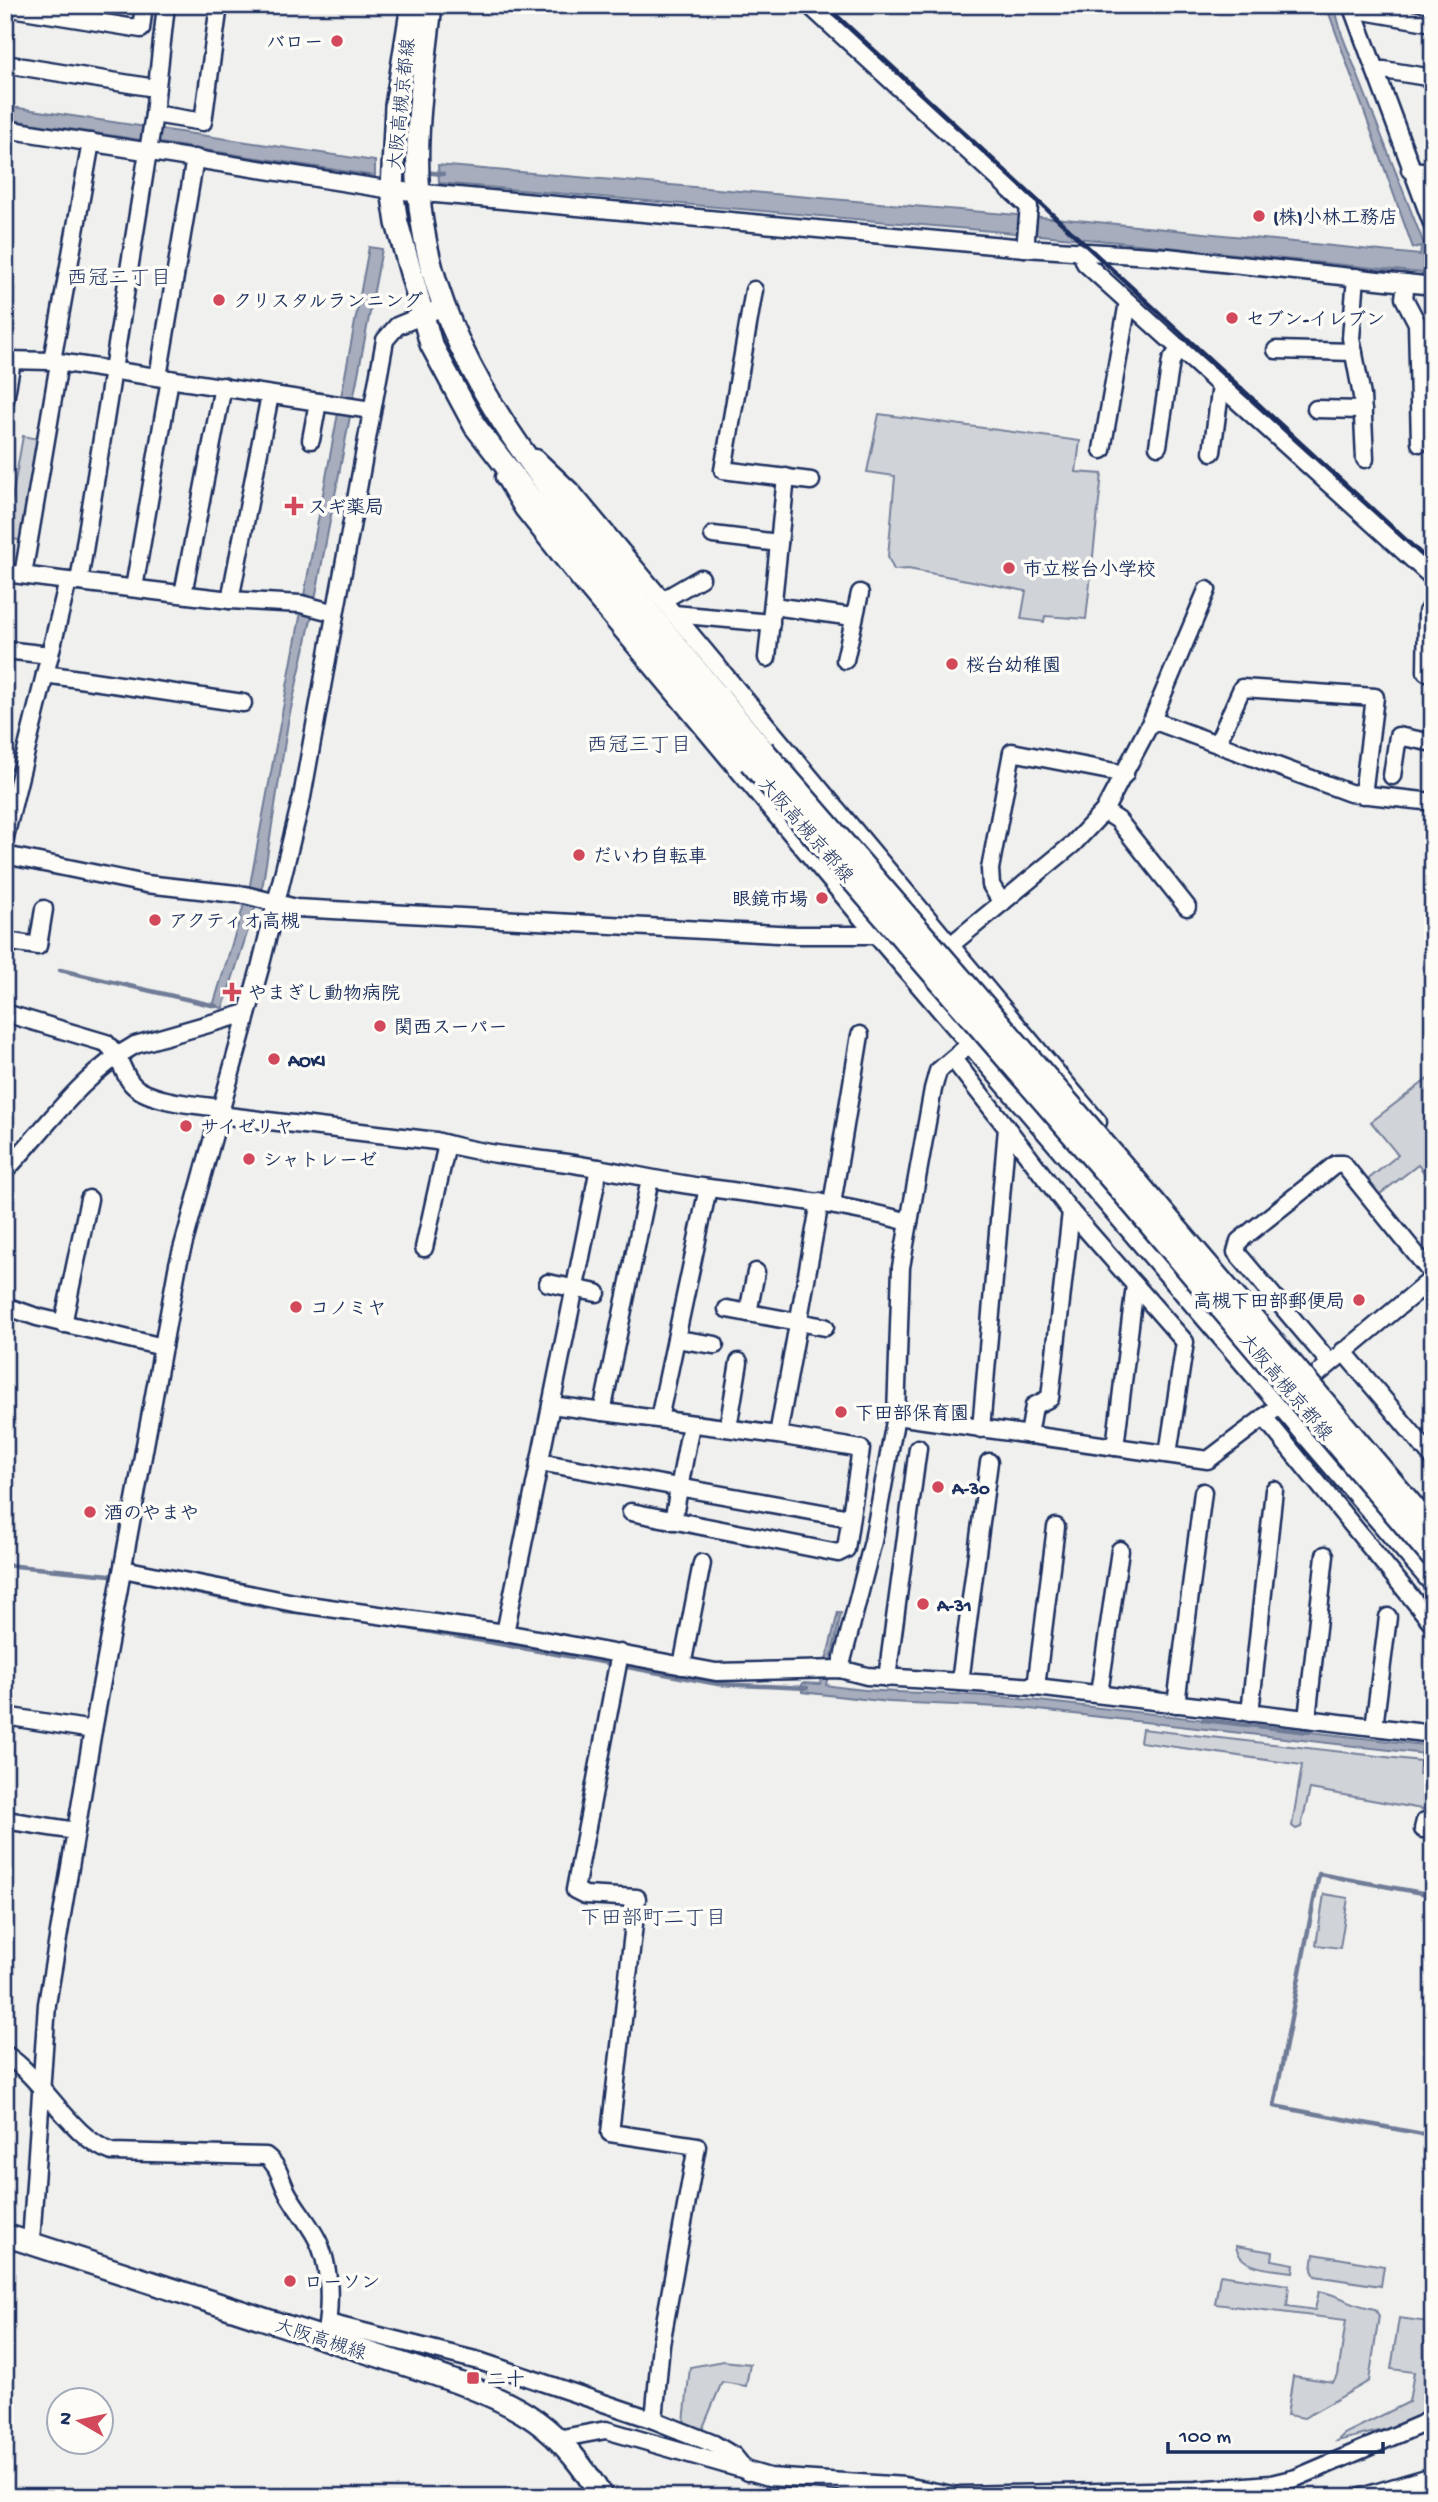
<svg xmlns="http://www.w3.org/2000/svg" width="1438" height="2502" viewBox="0 0 1438 2502" font-family="'Gochi Hand','Klee One',sans-serif">
<rect width="100%" height="100%" fill="#f0f0ee"/>
<filter id="ink" filterUnits="userSpaceOnUse"><feTurbulence type="fractalNoise" baseFrequency=".0143" numOctaves="2"/><feDisplacementMap in="SourceGraphic" scale="14" xChannelSelector="R" yChannelSelector="G"/><feConvolveMatrix kernelMatrix="1 2 1 2 8 2 1 2 1" color-interpolation-filters="sRGB"/></filter>
<g filter="url(#ink)">
<!-- green -->
<g fill="#d0d3d8" stroke="#76819b" stroke-width="2">
<path d="M 879,414 L 1080,441 L 1076,472 L 1102,474 L 1086,619 L 1045,616 L 1044,622 L 1021,619 L 1026,591 L 908,569 L 894,570 L 888,557 L 895,476 L 867,472 Z"/>
<path d="M 23,436 L 43,440 L 26,541 L 5,538 Z"/>
<path d="M 1433,1075 L 1433,1184 L 1418,1165 L 1376,1197 L 1365,1182 L 1398,1155 L 1371,1122 Z"/>
<path d="M 1142,1729 L 1420,1761 L 1419,1774 L 1433,1776 L 1433,1811 L 1310,1789 L 1301,1827 L 1296,1829 L 1292,1826 L 1302,1765 L 1140,1742 Z"/>
<path d="M 1324,1894 L 1348,1898 L 1340,1948 L 1316,1945 Z"/>
<path d="M 1236,2246 L 1273,2252 L 1272,2260 L 1294,2264 L 1293,2272 C 1274,2269 1239,2270 1236,2246 Z"/>
<path d="M 1314,2254 L 1384,2266 L 1381,2286 L 1315,2276 L 1312,2270 Z"/>
<path d="M 1220,2275 L 1289,2285 L 1287,2306 L 1315,2310 L 1319,2291 C 1341,2295 1353,2306 1375,2309 L 1379,2316 L 1369,2381 L 1304,2418 L 1287,2415 L 1293,2376 L 1333,2382 L 1338,2375 L 1346,2320 L 1215,2304 Z"/>
<path d="M 1399,2318 L 1429,2322 L 1423,2413 L 1417,2422 L 1337,2441 L 1344,2434 L 1409,2402 L 1414,2372 L 1391,2369 Z"/>
<path d="M 723,2361 L 750,2364 L 746,2386 L 722,2382 L 702,2430 L 684,2422 L 690,2367 Z"/>
</g>
<!-- water -->
<g fill="#a7adbd" stroke="#6f7b97" stroke-width="2">
<path d="M 1326,5 L 1334,5 L 1342,35 L 1429,257 L 1433,258 L 1433,274 L 1108,241 L 439,183 L 438,165 L 1087,221 L 1420,255 L 1421,246 L 1413,248 Z"/>
<path d="M 5,106 L 375,161 L 375,176 L 5,119 Z"/>
<path d="M 369,247 L 382,249 L 312,615 L 288,722 L 263,883 L 223,1008 L 213,1006 L 250,885 Z"/>
<path d="M 838,1612 L 841,1613 L 826,1685 C 891,1696 956,1691 1021,1699 C 1159,1714 1296,1730 1433,1746 L 1433,1755 L 1021,1708 L 889,1702 L 802,1692 L 802,1683 L 820,1684 Z"/>
</g>
<g fill="none" stroke-linecap="round" stroke-linejoin="round">
<!-- stream -->
<g stroke="#6f7b97" stroke-width="4.5">
<path d="M 423,172 L 443,174"/>
<path d="M 60,970 L 216,1006"/>
<path d="M 5,1565 L 110,1575"/>
<path d="M 135,1580 L 285,1611 L 320,1614"/>
<path d="M 391,1625 L 613,1664"/>
<path d="M 622,1666 L 718,1684 L 807,1688"/>
<path d="M 1203,1720 L 1309,1732"/>
<path d="M 1433,1895 L 1319,1874 L 1274,2106 L 1433,2136"/>
</g>
<defs>
<g id="minor">
<path d="M 809,5 L 1029,207 L 1025,248"/>
<path d="M 1351,5 L 1433,226"/>
<path d="M 5,7 L 141,29 L 144,5"/>
<path d="M 1352,9 L 1433,23"/>
<path d="M 5,64 L 155,88"/>
<path d="M 1376,72 L 1384,70 L 1433,78"/>
<path d="M 154,114 L 203,122 L 219,5"/>
<path d="M 5,129 L 392,190 L 1025,248 L 1167,257 L 1433,286"/>
<path d="M 1410,170 L 1433,172"/>
<path d="M 1081,252 L 1085,263 L 1433,578"/>
<path d="M 1356,277 L 1351,338 L 1362,396 L 1365,459"/>
<path d="M 1406,283 L 1404,298 L 1417,323 L 1420,443"/>
<path d="M 754,290 L 723,470 L 811,481"/>
<path d="M 1276,350 L 1354,352"/>
<path d="M 5,360 L 52,361 L 371,410"/>
<path d="M 52,361 L 91,142"/>
<path d="M 158,377 L 195,158"/>
<path d="M 5,400 L 12,361"/>
<path d="M 1316,409 L 1363,410"/>
<path d="M 311,440 L 318,402"/>
<path d="M 1158,446 L 1171,361 L 1180,348"/>
<path d="M 1102,450 L 1128,302"/>
<path d="M 1212,452 L 1221,385"/>
<path d="M 536,458 L 572,492 L 1098,1122"/>
<path d="M 504,477 L 523,509 L 579,579 L 875,934 L 1433,1585"/>
<path d="M 713,535 L 779,543"/>
<path d="M 5,573 L 68,581"/>
<path d="M 23,575 L 59,363"/>
<path d="M 79,582 L 230,600 L 301,604 L 335,613"/>
<path d="M 134,588 L 170,379"/>
<path d="M 183,594 L 223,386"/>
<path d="M 230,600 L 270,395"/>
<path d="M 663,600 L 701,578"/>
<path d="M 773,606 L 853,617"/>
<path d="M 674,614 L 771,623"/>
<path d="M 5,650 L 50,655"/>
<path d="M 767,658 L 786,477"/>
<path d="M 845,660 L 860,593"/>
<path d="M 1426,672 L 1427,612 L 1433,605"/>
<path d="M 45,674 L 243,703"/>
<path d="M 1152,720 L 1350,793 L 1433,802"/>
<path d="M 1218,742 L 1242,688 L 1375,697 L 1363,795"/>
<path d="M 1392,776 L 1398,736 L 1433,743"/>
<path d="M 1104,811 L 1118,820 L 1187,907"/>
<path d="M 5,837 L 68,581 L 79,582 L 154,114 L 166,5"/>
<path d="M 5,855 L 146,884 L 245,895 L 296,908 L 796,935 L 881,935"/>
<path d="M 1002,903 L 991,885 L 990,869 L 1012,752 L 1125,774"/>
<path d="M 5,941 L 38,946 L 44,909"/>
<path d="M 942,943 L 952,944 L 1073,844 L 1104,811 L 1152,720 L 1207,590"/>
<path d="M 5,1013 L 106,1043 C 122,1058 121,1071 132,1084 C 148,1102 198,1105 221,1108"/>
<path d="M 953,1059 L 1007,1128 L 981,1429"/>
<path d="M 219,1115 L 436,1141 C 480,1154 522,1157 567,1163 C 615,1170 661,1182 709,1188 C 777,1197 843,1204 909,1222"/>
<path d="M 1007,1128 L 1071,1212 L 1050,1398 L 1034,1406 L 1029,1435"/>
<path d="M 5,1171 C 47,1127 81,1075 135,1045 L 247,1013"/>
<path d="M 832,1204 L 860,1035"/>
<path d="M 1071,1212 L 1185,1342 L 1168,1454"/>
<path d="M 424,1248 L 447,1144"/>
<path d="M 548,1283 L 597,1293"/>
<path d="M 5,1306 L 37,1317 L 163,1347"/>
<path d="M 727,1309 L 825,1327"/>
<path d="M 748,1313 L 756,1272"/>
<path d="M 63,1324 L 89,1199"/>
<path d="M 676,1339 L 715,1345"/>
<path d="M 1343,1351 L 1433,1458"/>
<path d="M 1330,1363 L 1236,1252 L 1239,1241 L 1336,1164 L 1343,1164 L 1433,1275"/>
<path d="M 1314,1377 L 1433,1278"/>
<path d="M 551,1405 L 778,1435 L 861,1449 L 846,1549 L 838,1553 L 631,1512"/>
<path d="M 602,1412 L 650,1179"/>
<path d="M 896,1416 L 1208,1460 L 1279,1406"/>
<path d="M 1264,1417 L 1433,1624"/>
<path d="M 659,1419 L 708,1188"/>
<path d="M 728,1428 L 739,1362"/>
<path d="M 778,1435 L 820,1202"/>
<path d="M 1115,1447 L 1135,1285"/>
<path d="M 539,1462 L 850,1518"/>
<path d="M 673,1521 L 691,1424"/>
<path d="M 123,1569 L 294,1603 L 505,1633 L 716,1672 L 840,1669 L 867,1676 L 1036,1687 L 1433,1734"/>
<path d="M 505,1633 L 599,1168"/>
<path d="M 620,1653 L 575,1890 L 585,1895 L 637,1898 L 610,2133 L 697,2146 L 661,2344 L 654,2420"/>
<path d="M 682,1666 L 702,1563"/>
<path d="M 840,1669 L 873,1541 L 896,1416 L 901,1267 L 933,1089 L 938,1071 L 970,1044"/>
<path d="M 887,1678 L 918,1448"/>
<path d="M 960,1682 L 989,1462"/>
<path d="M 1036,1687 L 1056,1527"/>
<path d="M 1099,1694 L 1120,1550"/>
<path d="M 1176,1704 L 1203,1492"/>
<path d="M 1250,1713 L 1274,1490"/>
<path d="M 5,1716 L 93,1730"/>
<path d="M 1307,1719 L 1325,1555"/>
<path d="M 1374,1727 L 1388,1617"/>
<path d="M 1433,1745 L 1430,1764 L 1433,1768"/>
<path d="M 5,1820 L 76,1831"/>
<path d="M 1423,1829 L 1425,1821"/>
<path d="M 5,2054 C 45,2080 71,2138 112,2152 L 266,2156 C 279,2166 280,2178 287,2192 C 297,2211 314,2228 321,2248 C 332,2277 330,2309 325,2339"/>
<path d="M 31,2243 L 47,2004 L 92,1736 L 178,1264 L 260,968 L 302,797 L 385,340 L 397,326 L 443,307"/>
<path d="M 328,2323 L 479,2361 L 654,2420 L 714,2444 L 734,2456 L 747,2472"/>
<path d="M 557,2439 L 606,2430 L 769,2477 L 905,2486 L 963,2497"/>
<path d="M 960,2495 L 1196,2490 L 1271,2484 L 1296,2478 L 1422,2424 L 1431,2417 L 1433,2393"/>
<path d="M 1361,2497 L 1433,2476"/>
</g>
<g id="major">
<path d="M 412,5 L 396,106 L 392,190 L 397,223 L 431,344 L 475,426 L 533,501 L 750,762"/>
<path d="M 431,5 C 423,77 411,150 422,222 C 442,356 528,464 611,566 C 661,628 712,689 763,750"/>
<path d="M 5,2235 C 118,2272 231,2309 344,2345 C 399,2363 491,2388 536,2421 C 564,2441 584,2468 602,2497"/>
</g>
</defs>
<!-- minor casing -->
<use href="#minor" stroke="#1b2f5e" stroke-width="21"/>
<!-- major casing -->
<use href="#major" stroke="#1b2f5e" stroke-width="26"/>
<!-- minor -->
<use href="#minor" stroke="#fdfcf7" stroke-width="16"/>
<!-- major -->
<use href="#major" stroke="#fdfcf7" stroke-width="21"/>
<!-- rail -->
<path stroke="#1b2f5e" stroke-width="4.5" d="M 825,5 L 1433,565"/>
<defs>
<g id="major-bridge">
<path d="M 763,750 L 1137,1182 L 1433,1530"/>
<path d="M 750,762 L 1124,1194 L 1433,1558"/>
</g>
</defs>
<!-- major-bridge casing -->
<use href="#major-bridge" stroke="#1b2f5e" stroke-width="26" stroke-linecap="butt"/>
<!-- major-bridge -->
<use href="#major-bridge" stroke="#fdfcf7" stroke-width="21"/>
</g>
</g>
<!-- markers -->
<g fill="#d1495b" stroke="#fdfcf7" stroke-width="2.5">
<circle cx="337" cy="41" r="7"/>
<circle cx="1259" cy="216" r="7"/>
<circle cx="219" cy="300" r="7"/>
<circle cx="1232" cy="318" r="7"/>
<path d="M290.5 495.5h7v7h7v7h-7v7h-7v-7h-7v-7h7z"/>
<circle cx="1009" cy="568" r="7"/>
<circle cx="952" cy="664" r="7"/>
<circle cx="579" cy="855" r="7"/>
<circle cx="822" cy="898" r="7"/>
<circle cx="155" cy="920" r="7"/>
<path d="M228.5 981.5h7v7h7v7h-7v7h-7v-7h-7v-7h7z"/>
<circle cx="380" cy="1026" r="7"/>
<circle cx="274" cy="1059" r="7"/>
<circle cx="186" cy="1126" r="7"/>
<circle cx="249" cy="1159" r="7"/>
<circle cx="1359" cy="1300" r="7"/>
<circle cx="296" cy="1307" r="7"/>
<circle cx="841" cy="1412" r="7"/>
<circle cx="938" cy="1487" r="7"/>
<circle cx="90" cy="1512" r="7"/>
<circle cx="923" cy="1604" r="7"/>
<circle cx="290" cy="2281" r="7"/>
<rect x="466" y="2371" width="14" height="14" rx="3.5"/>
</g>
<g text-anchor="middle" stroke-width="7" stroke-linejoin="round" paint-order="stroke">
<!-- poi labels -->
<g font-size="19" font-weight="bold" fill="#1b2f5e" stroke="#fdfcf7" text-anchor="start">
<text x="323" y="48" text-anchor="end">バロー</text>
<text x="1273" y="223">(株)小林工務店</text>
<text x="233" y="307">クリスタルランニング</text>
<text x="1246" y="325">セブン-イレブン</text>
<text x="308" y="513">スギ薬局</text>
<text x="1023" y="575">市立桜台小学校</text>
<text x="966" y="671">桜台幼稚園</text>
<text x="593" y="862">だいわ自転車</text>
<text x="808" y="905" text-anchor="end">眼鏡市場</text>
<text x="169" y="927">アクティオ高槻</text>
<text x="248" y="999">やまぎし動物病院</text>
<text x="394" y="1033">関西スーパー</text>
<text x="288" y="1066">AOKI</text>
<text x="200" y="1133">サイゼリヤ</text>
<text x="263" y="1166">シャトレーゼ</text>
<text x="1345" y="1307" text-anchor="end">高槻下田部郵便局</text>
<text x="310" y="1314">コノミヤ</text>
<text x="855" y="1419">下田部保育園</text>
<text x="952" y="1494">A-30</text>
<text x="104" y="1519">酒のやまや</text>
<text x="937" y="1611">A-31</text>
<text x="304" y="2288">ローソン</text>
<text x="487" y="2385">二十</text>
</g>
<!-- street labels -->
<g font-size="19" fill="#1b2f5e" stroke="#fdfcf7">
<text transform="translate(400 104) rotate(-84)" y="7">大阪高槻京都線</text>
<text transform="translate(807 829) rotate(49)" y="7">大阪高槻京都線</text>
<text transform="translate(1287 1386) rotate(50)" y="7">大阪高槻京都線</text>
<text transform="translate(321 2338) rotate(18)" y="7">大阪高槻線</text>
</g>
<!-- neighbourhood labels -->
<g font-size="21" fill="#1b2f5e" stroke="#fdfcf7">
<text x="119" y="284">西冠二丁目</text>
<text x="639" y="751">西冠三丁目</text>
<text x="653" y="1924">下田部町二丁目</text>
</g>
</g>
<!-- margin -->
<rect width="1438" height="2502" fill="none" stroke="#fdfcf7" stroke-width="28"/>
<rect x="14" y="14" width="1410" height="2474" fill="none" stroke="#1b2f5e" stroke-width="2.5" filter="url(#ink)"/>
<!-- north arrow -->
<g transform="translate(80 2421) rotate(279)"><circle r="33" fill="#fdfcf7" stroke="#a3aaba" stroke-width="2"/>
<path d="M0-5L12 26L0 18L-12 26Z" fill="#d1495b"/>
<text y="-10" font-size="19" font-weight="bold" text-anchor="middle" fill="#1b2f5e">N</text>
</g>
<!-- scale -->
<path d="M1168 2442v10h215v-10" fill="none" stroke="#1b2f5e" stroke-width="3.5"/>
<text x="1179" y="2442" font-size="21" fill="#1b2f5e" stroke="#fdfcf7" stroke-width="5" paint-order="stroke">100 m</text>
</svg>
